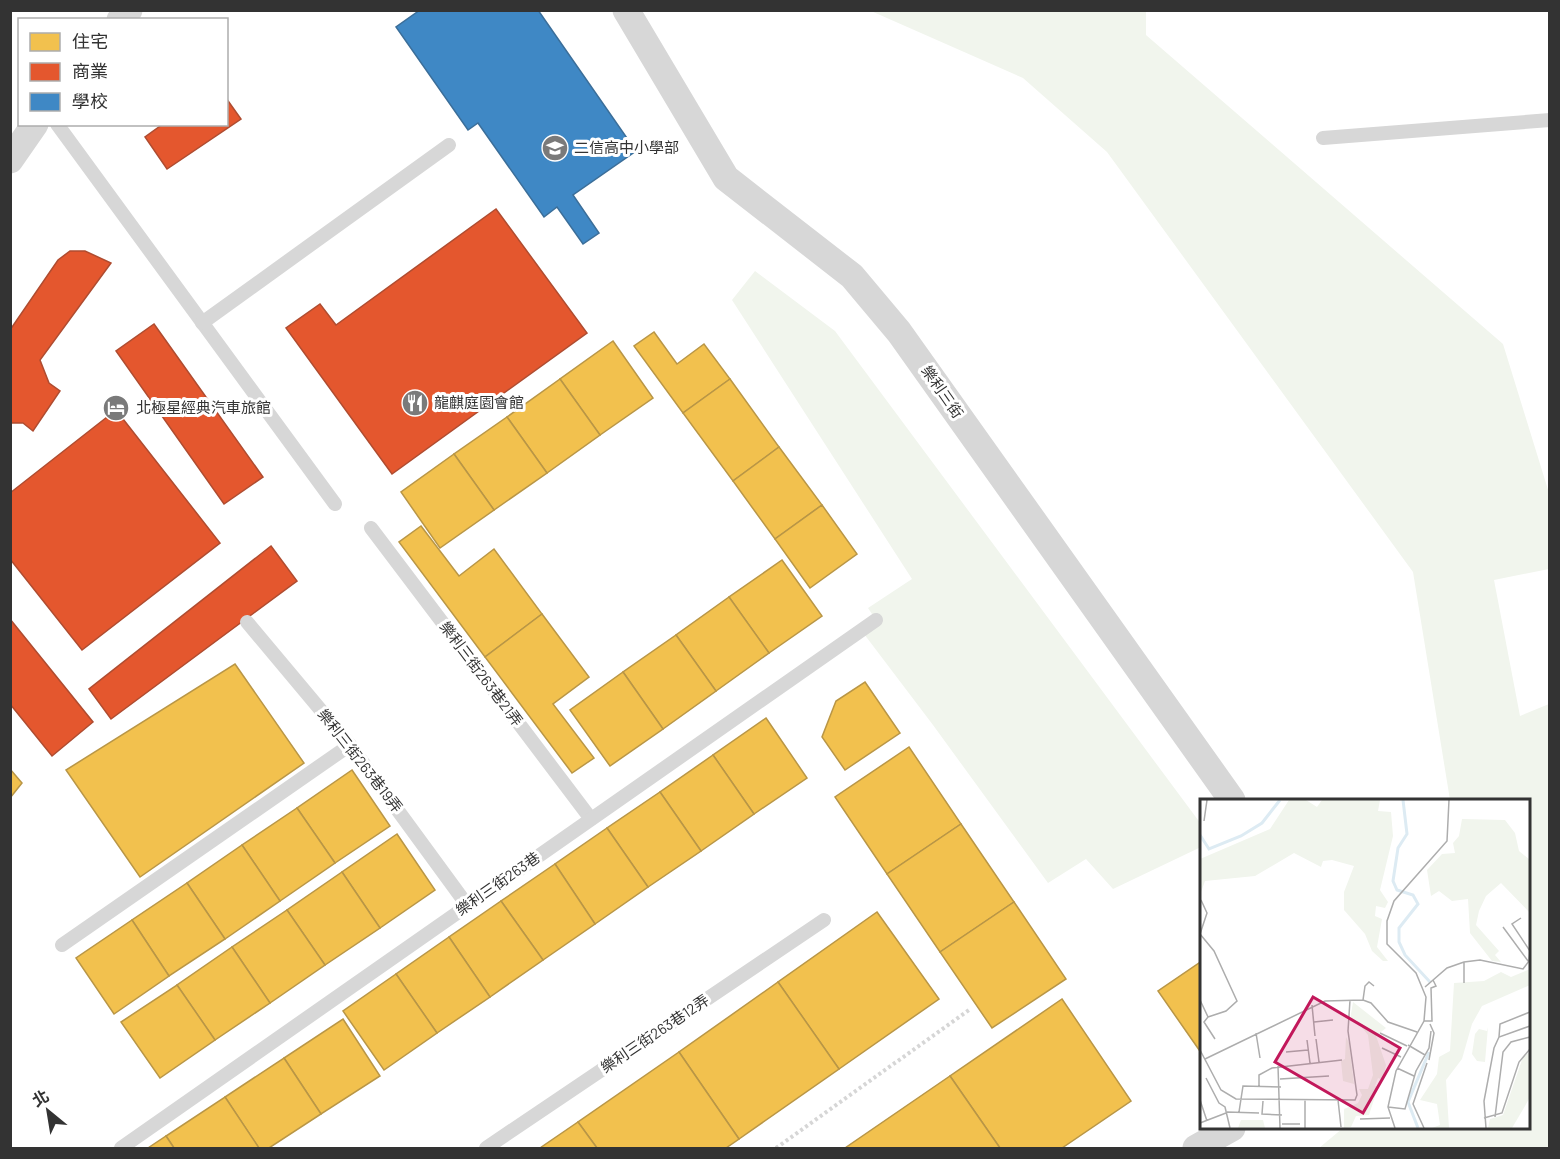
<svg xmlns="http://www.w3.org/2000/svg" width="1560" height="1159" viewBox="0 0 1560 1159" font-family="Barlow,'Noto Sans TC',sans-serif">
<rect width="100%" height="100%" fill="#fff"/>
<!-- green -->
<g fill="#f1f5ed">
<path d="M 871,11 L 1146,11 L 1146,35 L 1503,344 L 1549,493 L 1549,569 L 1494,580 L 1520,716 L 1549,704 L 1549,1148 L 1319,1148 L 1343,1128 L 1528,1128 L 1528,800 L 1450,800 L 1413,572 L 1107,152 L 1023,78 Z"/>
<path d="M 755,271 L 835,331 L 1201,824 L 1201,847 L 1113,889 L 1086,859 L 1048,883 L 933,725 L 861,630 L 876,620 L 868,608 L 912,579 L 732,300 Z"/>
</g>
<!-- homes -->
<g fill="#f2c14e" stroke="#b99646" stroke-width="1.5">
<path d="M 654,332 L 677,364 L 704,344 L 730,379 L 683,413 L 634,346 Z"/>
<path d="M 613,341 L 653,398 L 600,435 L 560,379 Z"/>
<path d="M 560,379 L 600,435 L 547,473 L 507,417 Z"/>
<path d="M 730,379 L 779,447 L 733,481 L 683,413 Z"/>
<path d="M 507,417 L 547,473 L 494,510 L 454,454 Z"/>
<path d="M 779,447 L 822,505 L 775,539 L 733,481 Z"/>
<path d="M 454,454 L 494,510 L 440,548 L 401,492 Z"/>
<path d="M 822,505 L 857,554 L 810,588 L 775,539 Z"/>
<path d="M 421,526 L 459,576 L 494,549 L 542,614 L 485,657 L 399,542 Z"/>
<path d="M 782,560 L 822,616 L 769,653 L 729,597 Z"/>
<path d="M 729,597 L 769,653 L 716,691 L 676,635 Z"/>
<path d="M 542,614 L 589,677 L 553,704 L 594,758 L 572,773 L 485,657 Z"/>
<path d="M 676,635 L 716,691 L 663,729 L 623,672 Z"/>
<path d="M 235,664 L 304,763 L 140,877 L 66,770 Z"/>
<path d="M 623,672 L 663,729 L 610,766 L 570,710 Z"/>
<path d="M 865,682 L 900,733 L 845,770 L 822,737 L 836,701 Z"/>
<path d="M 766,718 L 807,778 L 754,814 L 713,755 Z"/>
<path d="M 909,747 L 961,824 L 887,874 L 835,797 Z"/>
<path d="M 713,755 L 754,814 L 701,851 L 660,792 Z"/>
<path d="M 10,769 L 22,783 L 10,798 Z"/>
<path d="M 352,770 L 390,826 L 335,863 L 297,808 Z"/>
<path d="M 660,792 L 701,851 L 648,887 L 607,828 Z"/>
<path d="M 297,808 L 335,863 L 280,901 L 242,845 Z"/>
<path d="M 961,824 L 1014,902 L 940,952 L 887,874 Z"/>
<path d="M 607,828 L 648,887 L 595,924 L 555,864 Z"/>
<path d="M 397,834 L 435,890 L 380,928 L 342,872 Z"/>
<path d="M 242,845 L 280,901 L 225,939 L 187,883 Z"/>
<path d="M 555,864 L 595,924 L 543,960 L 501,901 Z"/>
<path d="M 342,872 L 380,928 L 325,965 L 287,910 Z"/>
<path d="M 187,883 L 225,939 L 169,976 L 132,920 Z"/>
<path d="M 501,901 L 543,960 L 490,997 L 449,937 Z"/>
<path d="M 1014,902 L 1066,979 L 992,1028 L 940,952 Z"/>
<path d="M 287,910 L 325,965 L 270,1003 L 232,947 Z"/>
<path d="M 877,912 L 939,999 L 839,1069 L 778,982 Z"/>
<path d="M 132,920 L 169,976 L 114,1014 L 76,958 Z"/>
<path d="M 449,937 L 490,997 L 437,1033 L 396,974 Z"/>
<path d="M 232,947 L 270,1003 L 215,1040 L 177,985 Z"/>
<path d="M 1202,961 L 1202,1054 L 1158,991 Z"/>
<path d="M 396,974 L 437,1033 L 384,1070 L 343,1011 Z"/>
<path d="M 778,982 L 839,1069 L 739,1139 L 679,1052 Z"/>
<path d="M 177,985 L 215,1040 L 160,1078 L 121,1022 Z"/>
<path d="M 1062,999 L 1131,1101 L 1062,1148 L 1000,1148 L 950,1076 Z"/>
<path d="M 343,1019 L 380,1076 L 321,1114 L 284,1058 Z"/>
<path d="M 679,1052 L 739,1139 L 726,1148 L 597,1148 L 578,1122 Z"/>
<path d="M 284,1058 L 321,1114 L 269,1148 L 259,1148 L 225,1097 Z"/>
<path d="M 950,1076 L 1000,1148 L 845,1148 Z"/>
<path d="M 225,1097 L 259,1148 L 174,1148 L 166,1136 Z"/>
<path d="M 578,1122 L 597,1148 L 540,1148 Z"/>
<path d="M 166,1136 L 174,1148 L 148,1148 Z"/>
</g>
<!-- shops -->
<g fill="#e4572e" stroke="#af4c30" stroke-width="1.5">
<path d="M 226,98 L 241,119 L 167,169 L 145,137 L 163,124 L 226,124 Z"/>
<path d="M 496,209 L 587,333 L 392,474 L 286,328 L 320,304 L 336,325 Z"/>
<path d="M 70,251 L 85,251 L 111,263 L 40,360 L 49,383 L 60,391 L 33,431 L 23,423 L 10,423 L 10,330 L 58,260 Z"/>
<path d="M 154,324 L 263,477 L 224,504 L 116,351 Z"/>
<path d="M 116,410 L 220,543 L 82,650 L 10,559 L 10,493 Z"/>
<path d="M 271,546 L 297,581 L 111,719 L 89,689 Z"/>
<path d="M 10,619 L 93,722 L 52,756 L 10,704 Z"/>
</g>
<!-- schools -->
<path fill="#3f88c5" stroke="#3b6e99" stroke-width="1.5" d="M 420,10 L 538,10 L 636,151 L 573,195 L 599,233 L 583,244 L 557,207 L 544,217 L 478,123 L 468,130 L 396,27 Z"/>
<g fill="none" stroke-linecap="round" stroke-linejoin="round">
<!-- path -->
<path stroke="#d6d6d6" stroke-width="4" stroke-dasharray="3 3" stroke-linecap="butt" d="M 776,1148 L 969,1010"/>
<!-- service -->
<g stroke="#d7d7d7" stroke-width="14">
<path d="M 57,124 L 335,504"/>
<path d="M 1323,138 L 1550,120"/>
<path d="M 202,323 L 449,145"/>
<path d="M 371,528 L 591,819"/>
<path d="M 247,622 L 350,745 L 467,905"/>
<path d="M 62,945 L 350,745"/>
<path d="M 121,1148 L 876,620"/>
<path d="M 486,1148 L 824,920"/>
</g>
<!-- minor -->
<g stroke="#d7d7d7" stroke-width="27">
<path d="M 626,10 L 726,178 L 852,276 L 899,332 L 1232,800"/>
<path d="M 120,20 L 129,10"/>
<path d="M 10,160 L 35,124"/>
<path d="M 1196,1148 L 1232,1128"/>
</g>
</g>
<!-- icons -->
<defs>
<symbol id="school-disc" viewBox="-11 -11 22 22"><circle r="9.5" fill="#7a7a7a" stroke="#fff"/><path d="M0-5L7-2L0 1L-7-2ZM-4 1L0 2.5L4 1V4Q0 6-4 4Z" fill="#fff"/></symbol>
<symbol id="restaurant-disc" viewBox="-11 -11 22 22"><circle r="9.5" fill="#7a7a7a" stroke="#fff"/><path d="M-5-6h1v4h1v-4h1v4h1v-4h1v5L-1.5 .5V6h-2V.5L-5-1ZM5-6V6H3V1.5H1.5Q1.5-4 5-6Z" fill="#fff"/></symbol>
<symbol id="hotel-disc" viewBox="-11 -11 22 22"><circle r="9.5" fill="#7a7a7a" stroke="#fff"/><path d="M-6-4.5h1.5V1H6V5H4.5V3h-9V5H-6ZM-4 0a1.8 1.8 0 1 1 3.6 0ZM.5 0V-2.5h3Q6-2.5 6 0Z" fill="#fff"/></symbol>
</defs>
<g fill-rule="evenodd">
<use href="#school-disc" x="540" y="133" width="30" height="30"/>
<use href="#restaurant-disc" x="400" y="388" width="30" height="30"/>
<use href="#hotel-disc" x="101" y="393" width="30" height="30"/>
</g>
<g text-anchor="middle" stroke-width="6" stroke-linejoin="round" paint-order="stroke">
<!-- poi labels -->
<g font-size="15" fill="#333" stroke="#fff" text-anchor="start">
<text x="574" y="153">二信高中小學部</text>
<text x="434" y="408">龍麒庭園會館</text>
<text x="136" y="413">北極星經典汽車旅館</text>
</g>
<!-- street labels -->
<g font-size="15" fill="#333" stroke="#fff">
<text transform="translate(942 392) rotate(55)" y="5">樂利三街</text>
<text transform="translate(481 674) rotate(53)" y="5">樂利三街263巷21弄</text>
<text transform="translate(360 761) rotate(52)" y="5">樂利三街263巷19弄</text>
<text transform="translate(498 884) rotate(-35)" y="5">樂利三街263巷</text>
<text transform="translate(655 1034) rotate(-34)" y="5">樂利三街263巷12弄</text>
</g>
</g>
<!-- overview -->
<g transform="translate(1200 799)">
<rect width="330" height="330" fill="#fff"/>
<path d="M 89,1 L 106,1 L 117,8 L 122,1 L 180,1 L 178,12 L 191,13 L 193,37 L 180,91 L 188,103 L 185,109 L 176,107 L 175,117 L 182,120 L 177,148 L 188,162 L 183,162 L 172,152 L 165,135 L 144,111 L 144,93 L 154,67 L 132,61 L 123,62 L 121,68 L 94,54 L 55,77 L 5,82 L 0,96 L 0,60 L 70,30 ZM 262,20 L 305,21 L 315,34 L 319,52 L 330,61 L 330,114 L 301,84 L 286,97 L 279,112 L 276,126 L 299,152 L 295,156 L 301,163 L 292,162 L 270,134 L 268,100 L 252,102 L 239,92 L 231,97 L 227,71 L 242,55 L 255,54 L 253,44 L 259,37 ZM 330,170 L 330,186 L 282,207 L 272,225 L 262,260 L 246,281 L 249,329 L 232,329 L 240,326 L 237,305 L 220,301 L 237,275 L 239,258 L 250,252 L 254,184 L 284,182 L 301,173 L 311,178 ZM 153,203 L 186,229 L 176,237 L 186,266 L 183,281 L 178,279 L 175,287 L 178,288 L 169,316 L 156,317 L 151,328 L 144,329 L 144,310 L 158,304 L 162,296 L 159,290 L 168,290 L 173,276 L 168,236 L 156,221 L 150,221 ZM 288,228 L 285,263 L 277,262 L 272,255 L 275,235 L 279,230 L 287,232 ZM 146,238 L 149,244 L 154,285 L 143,282 L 141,262 L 145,260 ZM 330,253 L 330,298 L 325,307 L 312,329 L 288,329 L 290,320 L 303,316 L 323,258 ZM 41,321 L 63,321 L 65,329 L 38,329 Z" fill="#f1f5ed"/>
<path fill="none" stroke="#ddebf3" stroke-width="3" d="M 203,1 L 207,35 L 198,49 L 193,82 L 197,91 L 213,96 L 218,105 L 199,129 L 199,143 L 205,156 L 230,183M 0,36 L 9,50 L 41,37 L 62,24 L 80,1M 218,329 L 208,303 L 229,253"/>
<path fill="none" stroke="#adadad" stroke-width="1.5" d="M 4,22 L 7,1M 303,128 L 328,162M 0,135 L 14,152 L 37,202 L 26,212 L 8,218M 0,135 L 7,114 L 1,101M 264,163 L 264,184M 225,188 L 247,169 L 264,163 L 280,161 L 323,170 L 329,162 L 330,152 L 312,125 L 321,119M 0,201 L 8,218 L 4,223 L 15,240M 163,201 L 165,187 L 169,183 L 174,187M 112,206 L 115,237M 224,222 L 232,222 L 231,189 L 236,187 L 233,181M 114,223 L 133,221M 56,234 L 60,259M 180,234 L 207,247M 299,238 L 300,225 L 330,213M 116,240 L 119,263M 107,241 L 110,264M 208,246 L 225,256M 182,249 L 201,258M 0,251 L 21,291 L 36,300 L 155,301 L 157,296 L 148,232 L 150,201M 86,253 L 108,251M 5,260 L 125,202 L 163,201 L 171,204 L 188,223 L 217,233M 229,261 L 234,234 L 230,225M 78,267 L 80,329M 197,269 L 214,277M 6,279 L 19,304 L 25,308 L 30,329M 80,280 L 129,277M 59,287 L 59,276 L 72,269 L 142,261M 0,301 L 7,322M 105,301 L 105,329M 138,301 L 141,328M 63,302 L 62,315 L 82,316M 188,308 L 205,310 L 216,272 L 229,249 L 231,232M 27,313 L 59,314M 39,313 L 43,287 L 81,288M 295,318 L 303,253 L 311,243 L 330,238M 284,319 L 302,314 L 319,263 L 330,250M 160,320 L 190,319M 0,324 L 26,314M 82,325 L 100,325M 195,329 L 188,308 L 196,272 L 224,222 L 226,198 L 216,174 L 187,145 L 187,122 L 194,102 L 247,42 L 249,1M 224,329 L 213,305 L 227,264M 286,329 L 284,302 L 294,249 L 299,238 L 330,227"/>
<path fill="#c2185b" fill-opacity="0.15" stroke="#c2185b" stroke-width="3" d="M 113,198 L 200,249 L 163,314 L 75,263 Z"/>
<rect width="330" height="330" fill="none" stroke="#333" stroke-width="3"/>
</g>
<!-- border -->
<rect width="1560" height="1159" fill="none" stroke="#333333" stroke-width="24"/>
<!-- legend -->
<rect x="18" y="18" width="210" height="108" fill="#ffffff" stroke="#adadad" stroke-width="1.5"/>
<rect x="30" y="33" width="30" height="18" fill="#f2c14e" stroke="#adadad" stroke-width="1.5"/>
<text x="72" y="48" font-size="18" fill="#333333">住宅</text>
<rect x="30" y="63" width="30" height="18" fill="#e4572e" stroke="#adadad" stroke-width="1.5"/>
<text x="72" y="78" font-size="18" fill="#333333">商業</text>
<rect x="30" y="93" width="30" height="18" fill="#3f88c5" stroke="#adadad" stroke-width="1.5"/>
<text x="72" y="108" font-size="18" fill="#333333">學校</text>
<!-- north arrow -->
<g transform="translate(48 1111) rotate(330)" stroke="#ffffff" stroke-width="4.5" paint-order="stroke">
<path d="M0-4.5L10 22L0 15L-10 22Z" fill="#333333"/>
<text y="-9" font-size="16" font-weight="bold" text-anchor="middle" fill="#333333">北</text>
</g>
</svg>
